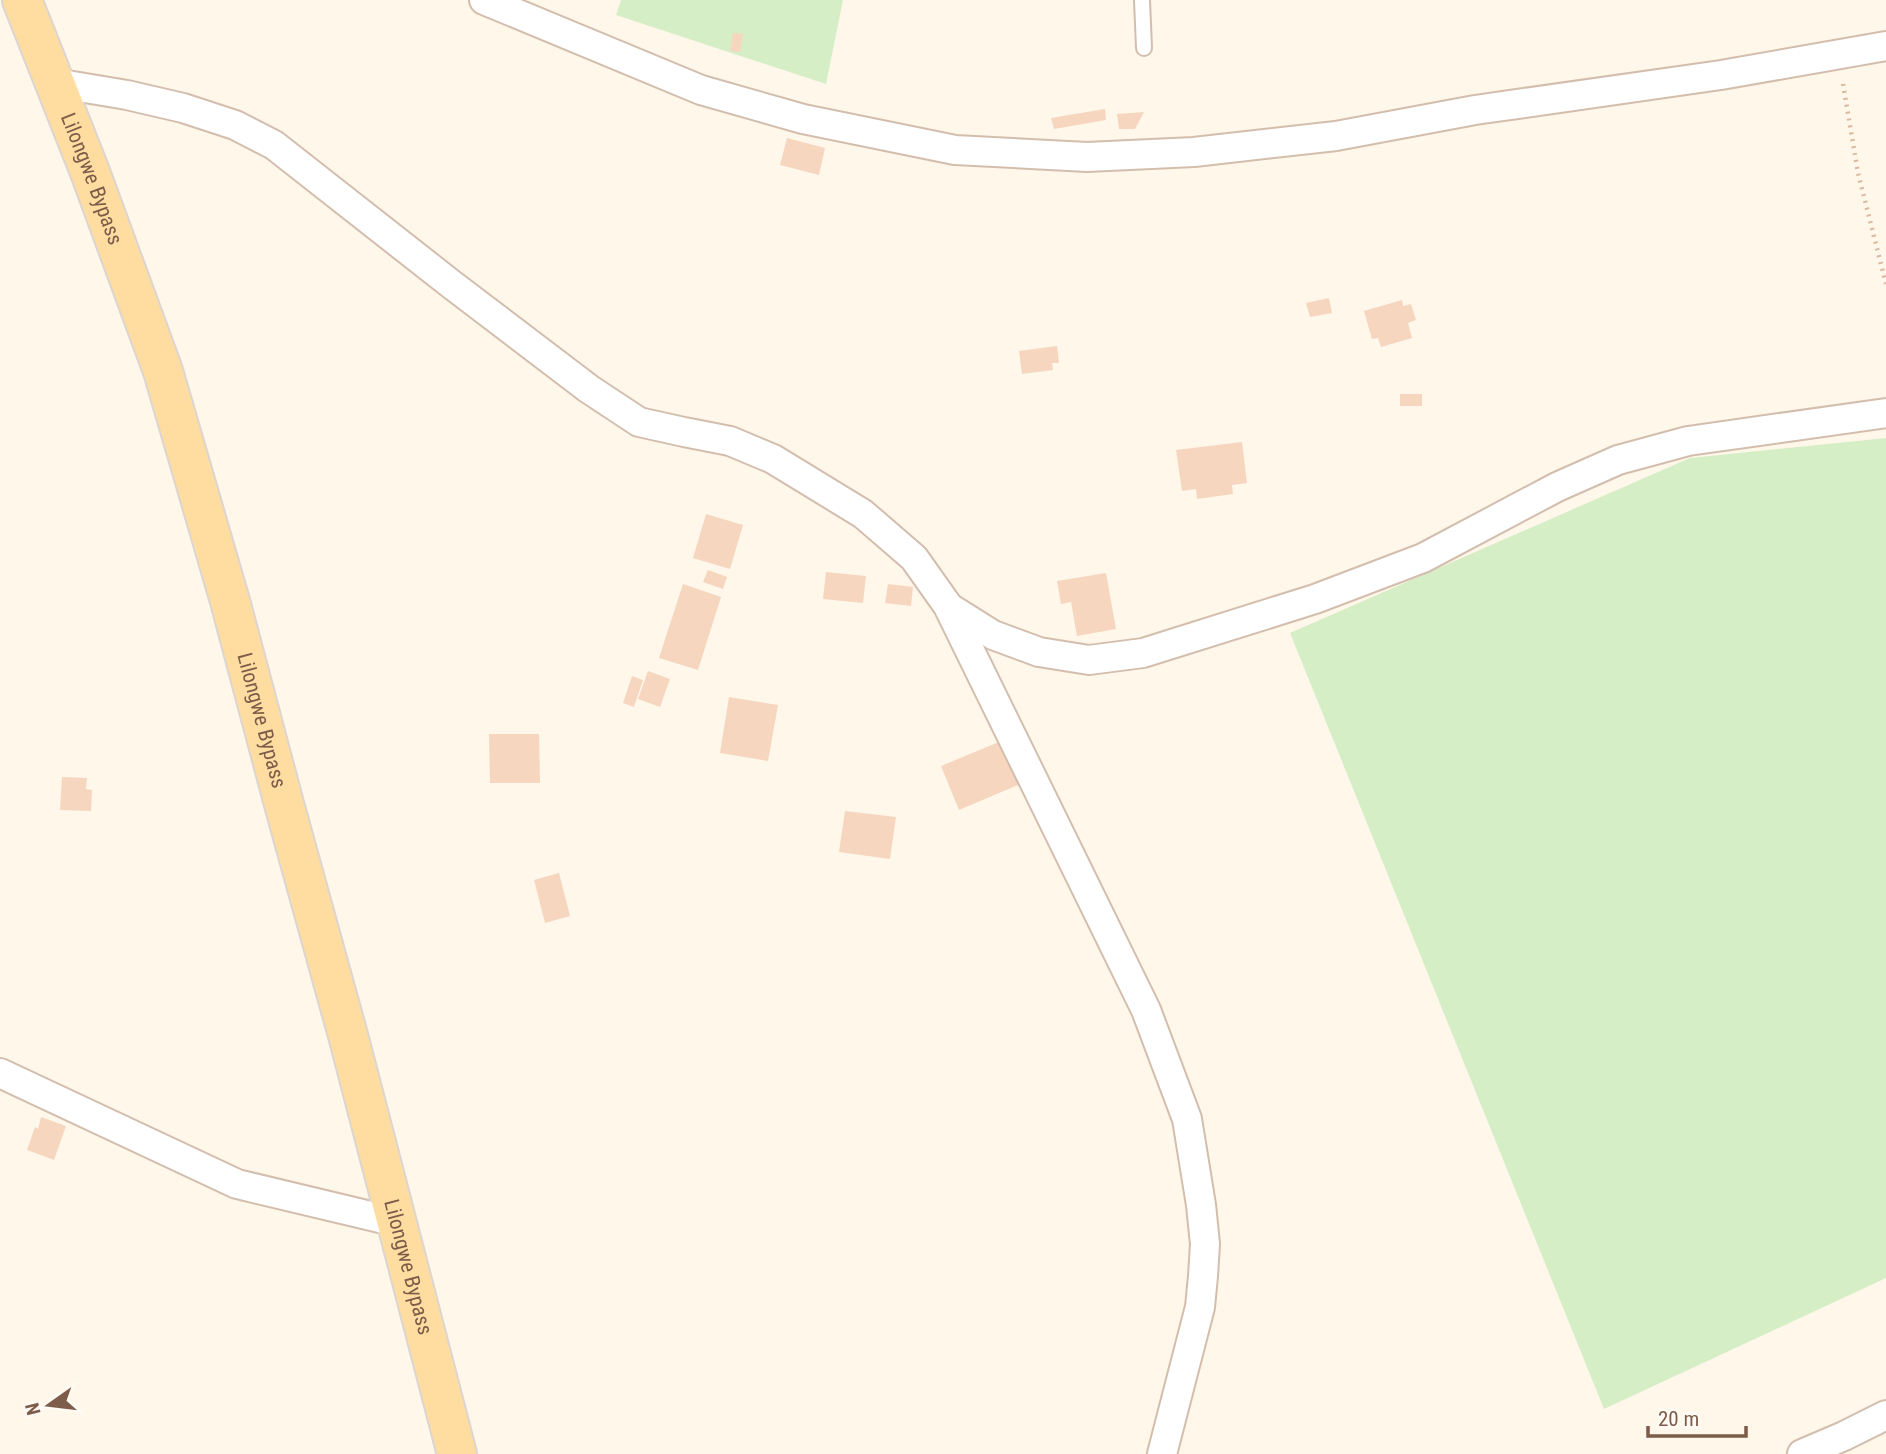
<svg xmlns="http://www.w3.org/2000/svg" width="1886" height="1454" viewBox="0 0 1886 1454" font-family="'Roboto Condensed',sans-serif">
<rect width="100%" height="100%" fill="#fef7ea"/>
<!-- green -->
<g fill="#d6eec6">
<path d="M 621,0 L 843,0 L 826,84 L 616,15 Z"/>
<path d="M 1886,438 L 1886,1278 L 1604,1409 L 1290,633 L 1690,458 Z"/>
</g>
<!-- building -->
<g fill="#f6d6bf">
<path d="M 733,33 L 743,34 L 740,52 L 730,51 Z"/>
<path d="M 1105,109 L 1106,120 L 1054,129 L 1051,118 Z"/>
<path d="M 1144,112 L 1135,129 L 1119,129 L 1117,114 Z"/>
<path d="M 787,138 L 825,148 L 819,175 L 780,165 Z"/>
<path d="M 1329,298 L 1332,313 L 1310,317 L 1306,303 Z"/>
<path d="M 1402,300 L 1403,306 L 1411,304 L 1416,320 L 1408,323 L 1412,338 L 1381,347 L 1378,338 L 1372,339 L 1364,311 Z"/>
<path d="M 1057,346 L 1059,363 L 1052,363 L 1053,370 L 1022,374 L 1019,351 Z"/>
<rect x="1400" y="394" width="22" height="12"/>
<path d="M 1242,442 L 1247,483 L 1232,485 L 1233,494 L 1197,499 L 1196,489 L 1182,491 L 1176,450 Z"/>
<path d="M 706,514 L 743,525 L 730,569 L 693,558 Z"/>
<path d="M 708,570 L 727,577 L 723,589 L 703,582 Z"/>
<path d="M 826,572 L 866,576 L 863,603 L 823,599 Z"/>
<path d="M 1106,573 L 1116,629 L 1077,636 L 1071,602 L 1061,604 L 1057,581 Z"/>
<path d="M 683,584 L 721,597 L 698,670 L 659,658 Z"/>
<path d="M 888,584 L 913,587 L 911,606 L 885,603 Z"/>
<path d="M 648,671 L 670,679 L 660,707 L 638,699 Z"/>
<path d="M 632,676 L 643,680 L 634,707 L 623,703 Z"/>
<path d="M 729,697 L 778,705 L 768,761 L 720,753 Z"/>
<path d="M 489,734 L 539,734 L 540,783 L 490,783 Z"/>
<path d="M 1006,739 L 1023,783 L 959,810 L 941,766 Z"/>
<path d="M 62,777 L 87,778 L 86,789 L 92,790 L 91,811 L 60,810 Z"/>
<path d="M 845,811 L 896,817 L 890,859 L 839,852 Z"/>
<path d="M 559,873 L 570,916 L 545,923 L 534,880 Z"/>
<path d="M 41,1117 L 66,1126 L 54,1160 L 27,1150 L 35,1127 L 38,1129 Z"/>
</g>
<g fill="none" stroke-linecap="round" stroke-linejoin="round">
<defs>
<path id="lane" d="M 1142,0 L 1144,48"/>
<g id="street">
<path d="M 484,0 L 701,90 L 803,119 L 955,150 L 1087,157 L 1194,152 L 1336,136 L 1475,110 L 1721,75 L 1886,46"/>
<path d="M 55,83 L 127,95 L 183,108 L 235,125 L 274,145 L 451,284 L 589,389 L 639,422 L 684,432 L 730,441 L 773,459 L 863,514 L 914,558 L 948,606 L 1146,1010 L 1187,1119 L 1201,1205 L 1205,1244 L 1203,1276 L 1200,1307 L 1162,1454"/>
<path d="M 950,608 L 993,635 L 1039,652 L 1089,660 L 1143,653 L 1315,599 L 1423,558 L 1557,487 L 1618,460 L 1688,441 L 1886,413"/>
<path d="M 0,1073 L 237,1184 L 396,1222"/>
<path d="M 1802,1454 L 1844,1436 L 1886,1415"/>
</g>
<g id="primary">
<path id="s1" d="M 22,0 L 90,172 L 163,371 L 230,601 L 284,804 L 349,1039 L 457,1454"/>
</g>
</defs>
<!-- lane casing -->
<use href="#lane" stroke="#d3beae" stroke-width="18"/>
<!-- street casing -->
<use href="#street" stroke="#d3beae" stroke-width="32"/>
<!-- primary casing -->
<use href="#primary" stroke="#ddd5d0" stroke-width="42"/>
<!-- path -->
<path stroke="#dcb9a1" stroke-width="4.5" stroke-dasharray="2 5" stroke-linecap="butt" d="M 1843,84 L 1858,173 L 1886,284"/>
<!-- lane -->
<use href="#lane" stroke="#fff" stroke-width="14"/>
<!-- street -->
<use href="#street" stroke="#fff" stroke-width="28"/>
<!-- primary -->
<use href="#primary" stroke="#ffdda1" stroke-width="38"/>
</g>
<g text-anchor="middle" stroke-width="5" stroke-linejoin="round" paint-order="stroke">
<!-- street labels -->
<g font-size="21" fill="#7d5c4a" stroke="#fffaf3">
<text dy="7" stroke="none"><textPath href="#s1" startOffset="192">Lilongwe Bypass</textPath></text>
<text dy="7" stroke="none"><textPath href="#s1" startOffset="760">Lilongwe Bypass</textPath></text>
<text dy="7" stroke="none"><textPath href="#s1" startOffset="1326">Lilongwe Bypass</textPath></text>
</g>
</g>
<!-- north arrow -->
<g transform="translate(49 1405) rotate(256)" stroke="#fffaf3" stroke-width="5" paint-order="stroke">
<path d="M0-5L12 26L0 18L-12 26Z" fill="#7d5c4a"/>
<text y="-10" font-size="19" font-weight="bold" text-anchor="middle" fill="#7d5c4a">N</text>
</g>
<!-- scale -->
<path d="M1648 1426v10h98v-10" fill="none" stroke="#7d5c4a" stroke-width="3.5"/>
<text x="1658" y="1426" font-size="21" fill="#7d5c4a" stroke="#fffaf3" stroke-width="5" paint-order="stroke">20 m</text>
</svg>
